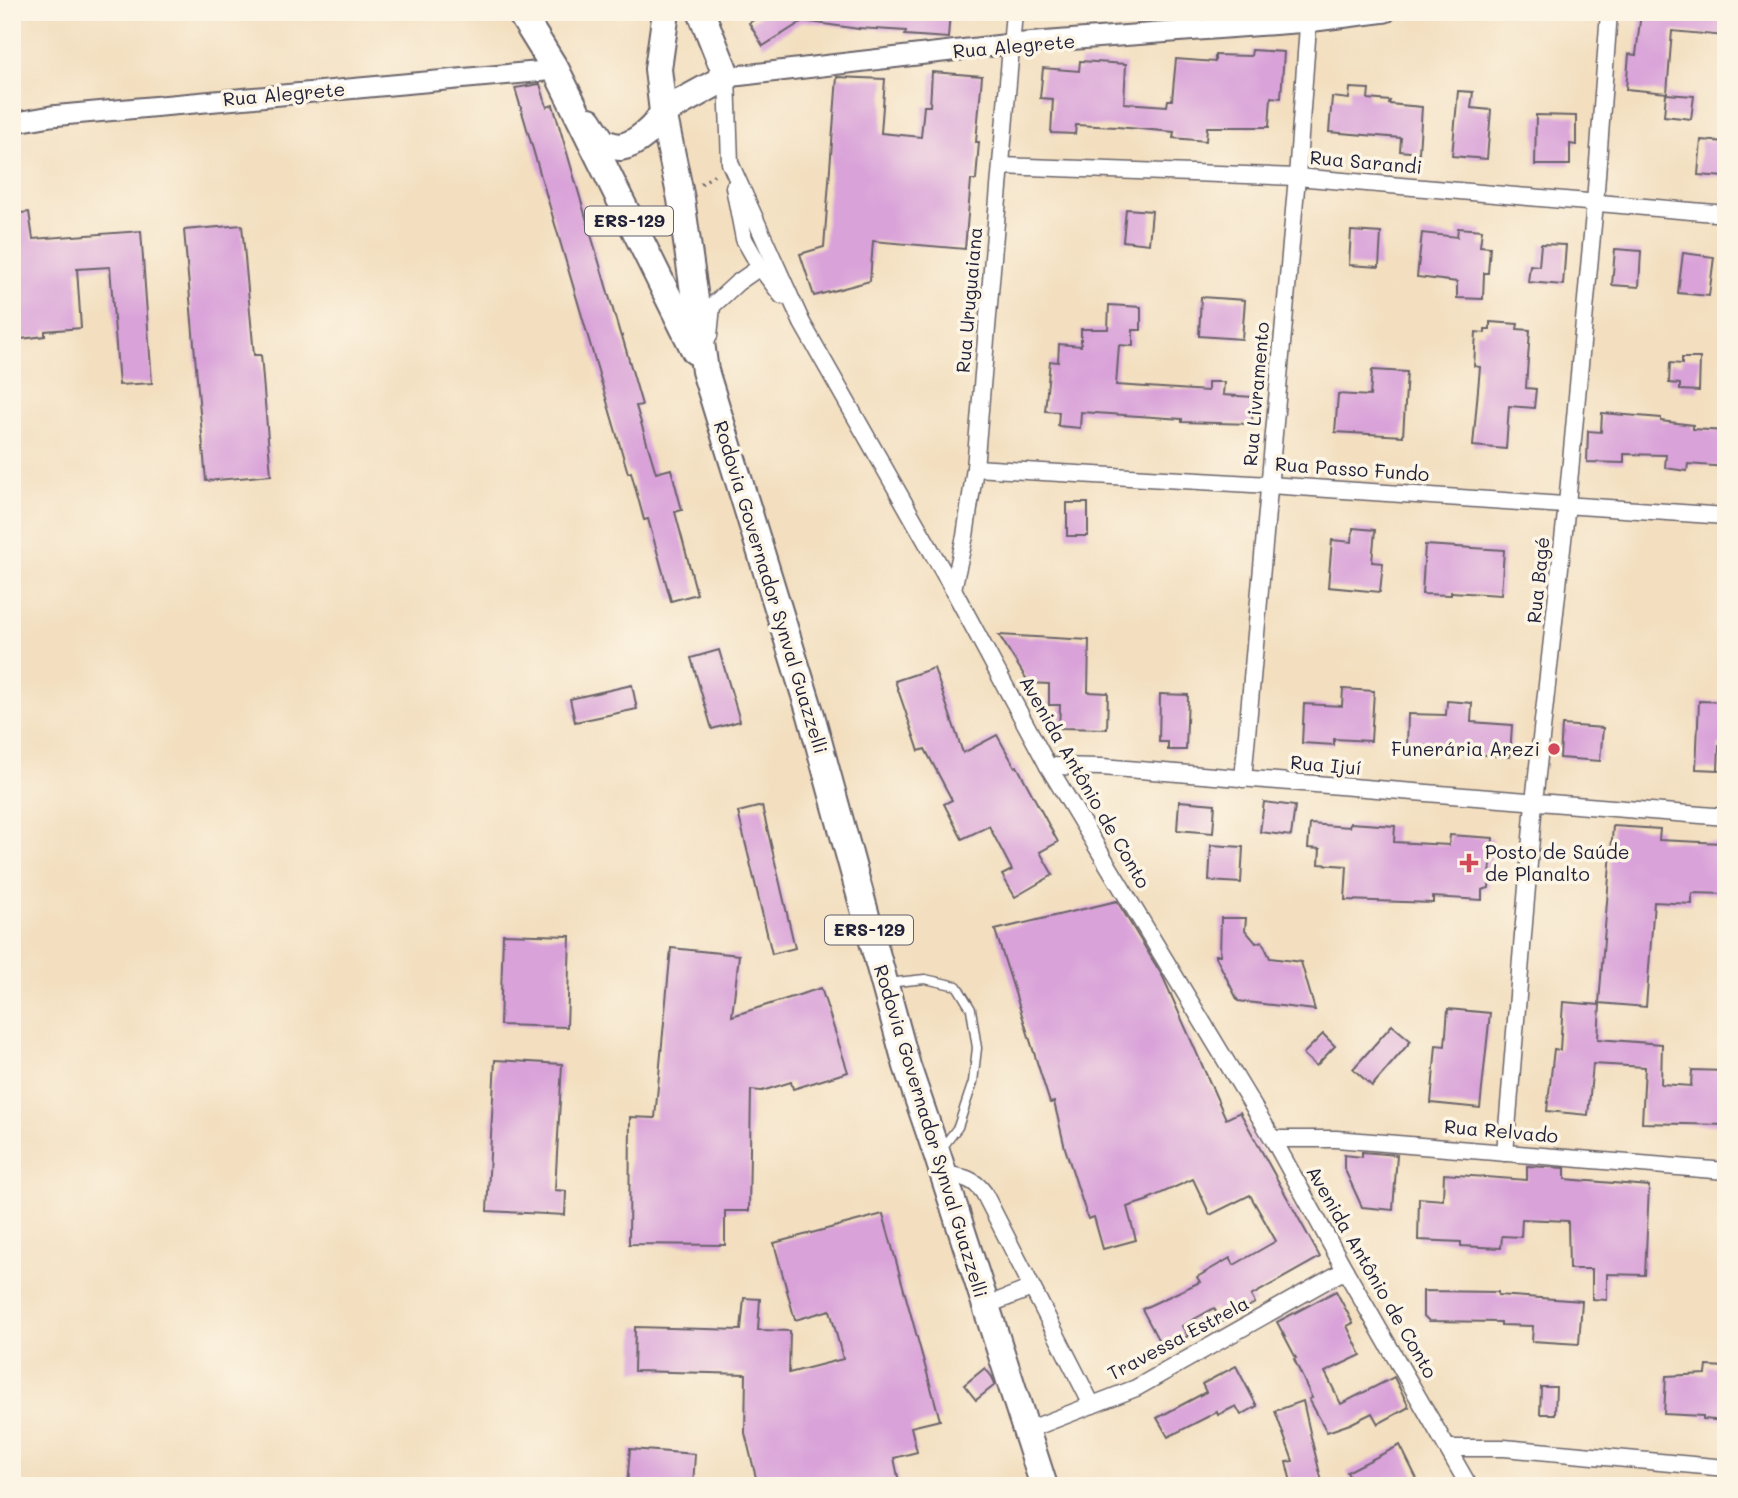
<svg xmlns="http://www.w3.org/2000/svg" width="1738" height="1498" viewBox="0 0 1738 1498" font-family="Mali,sans-serif">
<rect width="100%" height="100%" fill="#fcf5e5"/>
<filter id="ink" filterUnits="userSpaceOnUse"><feTurbulence type="fractalNoise" baseFrequency=".0143" numOctaves="2"/><feDisplacementMap in="SourceGraphic" scale="14" xChannelSelector="R" yChannelSelector="G"/><feConvolveMatrix kernelMatrix="1 2 1 2 8 2 1 2 1" color-interpolation-filters="sRGB"/></filter>
<filter id="wash" filterUnits="userSpaceOnUse"><feTurbulence type="fractalNoise" baseFrequency=".00686" numOctaves="4" result="noise"/><feDisplacementMap in="SourceGraphic" scale="28" xChannelSelector="R" yChannelSelector="G"/><feGaussianBlur stdDeviation="1.57" result="paint"/><feColorMatrix in="noise" values="0 0 0 0 0 0 0 0 0 0 0 0 0 0 0 0 0 1.4 0 .05"/><feComposite in="paint" operator="in"/></filter>
<g filter="url(#wash)">
<rect width="100%" height="100%" fill="#f3dfc0"/>
<g id="blocks">
<!-- building -->
<g fill="#d9a2d9">
<path d="M 766,12 L 950,12 L 948,38 L 905,35 L 906,31 L 859,28 L 859,29 L 803,21 L 763,46 L 749,23 Z"/>
<path d="M 1641,12 L 1726,12 L 1725,36 L 1672,31 L 1667,93 L 1626,89 L 1629,54 L 1636,55 Z"/>
<path d="M 1252,50 L 1284,52 L 1281,98 L 1271,97 L 1269,127 L 1207,127 L 1206,141 L 1173,138 L 1174,132 L 1117,127 L 1076,125 L 1075,134 L 1051,133 L 1053,99 L 1040,98 L 1043,68 L 1079,71 L 1080,61 L 1126,64 L 1124,103 L 1167,106 L 1168,100 L 1172,100 L 1176,59 L 1215,62 L 1215,55 L 1251,56 Z"/>
<path d="M 932,72 L 982,76 L 976,142 L 979,142 L 976,180 L 971,180 L 965,249 L 873,241 L 870,281 L 814,296 L 800,254 L 824,247 L 837,77 L 885,79 L 881,133 L 921,137 L 924,106 L 930,106 Z"/>
<path d="M 540,84 L 547,107 L 553,105 L 621,337 L 622,336 L 642,405 L 636,406 L 656,473 L 671,469 L 682,510 L 675,512 L 697,594 L 671,601 L 648,519 L 644,520 L 631,472 L 628,473 L 515,88 Z"/>
<path d="M 1350,88 L 1369,89 L 1368,99 L 1390,101 L 1389,104 L 1422,107 L 1419,153 L 1400,151 L 1401,138 L 1329,132 L 1332,97 L 1349,99 Z"/>
<path d="M 1458,91 L 1473,92 L 1471,108 L 1491,110 L 1487,159 L 1452,156 Z"/>
<path d="M 1666,94 L 1694,96 L 1691,119 L 1664,116 Z"/>
<path d="M 1536,115 L 1576,116 L 1576,145 L 1570,144 L 1570,165 L 1535,165 Z"/>
<path d="M 1701,140 L 1726,142 L 1726,177 L 1698,175 Z"/>
<path d="M 1126,209 L 1152,211 L 1149,244 L 1123,241 Z"/>
<path d="M 29,212 L 33,239 L 141,231 L 152,383 L 119,385 L 110,267 L 77,269 L 81,328 L 45,331 L 45,336 L 12,340 L 12,214 Z"/>
<path d="M 242,225 L 254,355 L 261,355 L 271,475 L 206,481 L 184,230 Z"/>
<path d="M 1458,228 L 1482,230 L 1480,246 L 1490,247 L 1488,273 L 1484,273 L 1483,299 L 1457,298 L 1457,282 L 1417,277 L 1422,233 L 1457,237 Z"/>
<path d="M 1351,231 L 1381,233 L 1379,267 L 1349,265 Z"/>
<path d="M 1541,244 L 1566,245 L 1563,285 L 1528,282 L 1530,265 L 1539,266 Z"/>
<path d="M 1615,249 L 1641,251 L 1639,287 L 1612,285 Z"/>
<path d="M 1683,253 L 1714,257 L 1709,296 L 1678,293 Z"/>
<path d="M 1201,297 L 1245,300 L 1242,339 L 1199,336 Z"/>
<path d="M 1109,305 L 1141,307 L 1141,330 L 1133,330 L 1133,346 L 1119,345 L 1116,385 L 1208,391 L 1208,382 L 1224,382 L 1223,395 L 1253,397 L 1252,424 L 1182,422 L 1182,419 L 1081,412 L 1080,428 L 1058,426 L 1059,412 L 1045,411 L 1050,361 L 1058,362 L 1059,344 L 1081,346 L 1081,329 L 1108,329 Z"/>
<path d="M 1490,322 L 1518,324 L 1517,329 L 1530,330 L 1526,388 L 1536,389 L 1534,408 L 1509,406 L 1506,449 L 1473,446 L 1480,367 L 1474,366 L 1476,332 L 1485,333 L 1485,329 L 1490,329 Z"/>
<path d="M 1682,358 L 1700,358 L 1699,391 L 1680,390 L 1680,384 L 1669,383 L 1670,363 L 1682,364 Z"/>
<path d="M 1372,370 L 1407,372 L 1403,436 L 1335,432 L 1338,394 L 1370,396 Z"/>
<path d="M 1602,413 L 1661,418 L 1661,421 L 1693,425 L 1693,429 L 1726,431 L 1726,467 L 1688,464 L 1687,471 L 1665,468 L 1666,455 L 1624,454 L 1624,463 L 1587,462 L 1588,431 L 1601,432 Z"/>
<rect x="1067" y="503" width="21" height="33"/>
<path d="M 1353,528 L 1375,530 L 1372,562 L 1383,563 L 1380,592 L 1328,587 L 1332,540 L 1352,542 Z"/>
<path d="M 1425,545 L 1504,550 L 1501,595 L 1451,592 L 1451,595 L 1422,594 Z"/>
<path d="M 999,635 L 1089,640 L 1088,692 L 1108,693 L 1107,729 L 1059,728 L 1060,705 L 1049,705 L 1049,684 L 1029,683 Z"/>
<path d="M 719,650 L 740,721 L 712,729 L 691,658 Z"/>
<path d="M 934,668 L 963,753 L 997,735 L 1015,767 L 1017,766 L 1058,842 L 1040,852 L 1053,875 L 1015,897 L 1002,875 L 1012,870 L 989,826 L 962,839 L 944,804 L 952,800 L 925,749 L 919,751 L 895,681 Z"/>
<path d="M 632,685 L 637,709 L 575,722 L 570,699 Z"/>
<path d="M 1343,689 L 1374,691 L 1371,741 L 1334,739 L 1334,745 L 1302,743 L 1304,704 L 1342,706 Z"/>
<path d="M 1160,694 L 1188,695 L 1186,750 L 1168,750 L 1168,742 L 1159,742 Z"/>
<path d="M 1447,701 L 1472,703 L 1471,722 L 1512,725 L 1510,757 L 1407,748 L 1408,714 L 1446,715 Z"/>
<path d="M 1699,701 L 1726,702 L 1726,745 L 1719,745 L 1718,770 L 1696,769 Z"/>
<path d="M 1562,725 L 1603,728 L 1600,761 L 1560,758 Z"/>
<path d="M 1179,801 L 1215,804 L 1213,833 L 1177,830 Z"/>
<path d="M 1264,802 L 1295,806 L 1291,836 L 1260,832 Z"/>
<path d="M 762,806 L 795,948 L 772,954 L 738,812 Z"/>
<path d="M 1350,823 L 1395,826 L 1394,842 L 1449,845 L 1450,835 L 1493,838 L 1489,888 L 1482,890 L 1482,900 L 1433,897 L 1433,903 L 1345,900 L 1347,866 L 1319,864 L 1320,849 L 1308,848 L 1310,824 L 1349,827 Z"/>
<path d="M 1613,826 L 1660,829 L 1659,840 L 1722,843 L 1722,845 L 1726,845 L 1726,894 L 1692,893 L 1692,904 L 1654,902 L 1646,1007 L 1599,1003 Z"/>
<path d="M 1211,845 L 1243,847 L 1241,883 L 1209,881 Z"/>
<path d="M 1117,901 L 1163,977 L 1226,1119 L 1240,1112 L 1320,1257 L 1251,1296 L 1255,1303 L 1222,1322 L 1214,1308 L 1182,1326 L 1188,1336 L 1163,1349 L 1142,1309 L 1200,1282 L 1197,1277 L 1230,1258 L 1234,1265 L 1276,1241 L 1250,1195 L 1210,1215 L 1193,1179 L 1148,1199 L 1149,1200 L 1127,1207 L 1136,1240 L 1103,1249 L 1094,1217 L 1088,1219 L 1065,1148 L 1054,1102 L 1050,1103 L 995,930 Z"/>
<path d="M 1221,918 L 1246,918 L 1245,930 L 1256,943 L 1262,941 L 1270,958 L 1301,962 L 1315,1010 L 1238,1001 L 1215,955 L 1220,955 Z"/>
<path d="M 503,934 L 570,936 L 567,1027 L 500,1025 Z"/>
<path d="M 671,948 L 739,955 L 732,1016 L 821,988 L 848,1072 L 793,1089 L 791,1082 L 762,1091 L 751,1090 L 749,1211 L 725,1211 L 725,1245 L 629,1244 L 630,1117 L 655,1118 Z"/>
<path d="M 1563,1002 L 1600,1005 L 1598,1039 L 1662,1044 L 1661,1084 L 1691,1086 L 1692,1070 L 1726,1071 L 1726,1125 L 1642,1123 L 1645,1067 L 1593,1064 L 1588,1115 L 1547,1111 L 1554,1049 L 1560,1050 Z"/>
<path d="M 1448,1009 L 1490,1013 L 1480,1108 L 1431,1103 L 1436,1045 L 1445,1046 Z"/>
<path d="M 1392,1025 L 1411,1041 L 1372,1086 L 1353,1069 Z"/>
<path d="M 1323,1034 L 1335,1046 L 1316,1066 L 1303,1054 Z"/>
<path d="M 495,1060 L 562,1064 L 555,1190 L 566,1191 L 565,1215 L 487,1211 Z"/>
<path d="M 1362,1152 L 1397,1155 L 1393,1210 L 1362,1207 L 1344,1168 L 1344,1155 L 1362,1157 Z"/>
<path d="M 1527,1166 L 1565,1168 L 1565,1179 L 1649,1186 L 1645,1275 L 1607,1274 L 1607,1300 L 1592,1299 L 1592,1269 L 1569,1269 L 1568,1221 L 1522,1219 L 1521,1237 L 1502,1236 L 1501,1248 L 1461,1246 L 1461,1242 L 1418,1240 L 1419,1198 L 1443,1200 L 1444,1174 L 1527,1180 Z"/>
<path d="M 883,1214 L 940,1420 L 911,1427 L 917,1452 L 894,1458 L 900,1486 L 758,1486 L 745,1433 L 746,1374 L 634,1371 L 635,1327 L 741,1330 L 744,1298 L 760,1299 L 758,1330 L 790,1331 L 789,1373 L 843,1359 L 830,1310 L 795,1320 L 774,1243 Z"/>
<path d="M 1336,1291 L 1353,1323 L 1347,1326 L 1361,1355 L 1325,1372 L 1341,1404 L 1394,1377 L 1409,1407 L 1378,1424 L 1372,1413 L 1350,1424 L 1327,1432 L 1309,1399 L 1312,1398 L 1294,1359 L 1296,1358 L 1277,1322 Z"/>
<path d="M 1423,1291 L 1498,1292 L 1498,1295 L 1582,1301 L 1579,1344 L 1532,1341 L 1533,1326 L 1501,1325 L 1501,1322 L 1429,1321 L 1423,1315 Z"/>
<path d="M 1236,1366 L 1257,1406 L 1241,1415 L 1236,1406 L 1218,1415 L 1217,1412 L 1168,1437 L 1157,1418 L 1206,1392 L 1202,1384 Z"/>
<path d="M 1707,1366 L 1726,1367 L 1726,1421 L 1703,1419 L 1703,1416 L 1664,1414 L 1666,1376 L 1706,1374 Z"/>
<path d="M 985,1368 L 992,1377 L 995,1385 L 976,1400 L 964,1385 Z"/>
<path d="M 1541,1387 L 1556,1387 L 1555,1414 L 1540,1414 Z"/>
<path d="M 1303,1401 L 1311,1437 L 1323,1486 L 1292,1486 L 1286,1462 L 1293,1461 L 1275,1411 Z"/>
<path d="M 1400,1445 L 1417,1479 L 1403,1486 L 1354,1486 L 1347,1472 Z"/>
<path d="M 630,1449 L 695,1454 L 693,1486 L 627,1486 Z"/>
</g>
</g>
</g>
<g filter="url(#ink)">
<use href="#blocks" fill-opacity="0" stroke="#6b646a" stroke-width="2"/>
<g fill="none" stroke-linecap="round" stroke-linejoin="round">
<defs>
<path id="service" d="M 887,983 L 925,979 L 957,986 L 971,1009 L 977,1048 L 973,1082 L 958,1127 L 942,1148"/>
<g id="minor">
<path d="M 727,77 L 730,163 L 802,323 L 953,589 L 1048,766 L 1273,1139 L 1345,1270 L 1469,1486"/>
<path d="M 1002,166 L 1297,177 L 1726,214"/>
<path d="M 734,187 L 744,239 L 760,267"/>
<path d="M 709,336 L 712,306 L 737,283 L 760,267 L 782,296"/>
<path d="M 975,468 L 1269,485 L 1726,516"/>
<path d="M 953,589 L 965,536 L 975,468 L 1014,12"/>
<path d="M 1048,766 L 1102,767 L 1726,817"/>
<path d="M 1243,779 L 1297,177 L 1309,12"/>
<path d="M 1273,1139 L 1336,1139 L 1726,1171"/>
<path d="M 1505,1153 L 1534,802 L 1567,504 L 1595,203 L 1609,12"/>
<path d="M 943,1174 C 961,1177 973,1177 984,1193 L 1092,1405"/>
<path d="M 985,1306 L 1032,1288"/>
<path d="M 1025,1431 L 1136,1388 L 1345,1270"/>
<path d="M 1448,1448 L 1504,1448 L 1726,1468"/>
</g>
<g id="tertiary">
<path d="M 727,77 L 1011,44 L 1308,22 L 1386,12"/>
<path d="M 12,123 L 51,116 L 556,70"/>
</g>
<g id="primary">
<path d="M 520,12 L 556,70 L 695,351"/>
<path d="M 666,12 L 658,69 L 663,112 L 681,199 L 705,371 L 811,715 L 907,1066 L 937,1154 L 1044,1486"/>
<path d="M 589,121 L 603,143 C 608,144 615,147 620,147 C 636,145 657,126 663,112 L 727,77 L 701,12"/>
</g>
</defs>
<!-- service casing -->
<use href="#service" stroke="#6b646a" stroke-width="11"/>
<!-- minor casing -->
<use href="#minor" stroke="#6b646a" stroke-width="19"/>
<!-- tertiary casing -->
<use href="#tertiary" stroke="#6b646a" stroke-width="23"/>
<!-- primary casing -->
<use href="#primary" stroke="#6b646a" stroke-width="30"/>
<!-- path -->
<path stroke="#6b646a" stroke-width="3.5" stroke-dasharray="2 5" stroke-linecap="butt" d="M 701,184 L 715,174"/>
<!-- service -->
<use href="#service" stroke="#fff" stroke-width="8"/>
<!-- minor -->
<use href="#minor" stroke="#fff" stroke-width="16"/>
<!-- tertiary -->
<use href="#tertiary" stroke="#fff" stroke-width="19"/>
<!-- primary -->
<use href="#primary" stroke="#fff" stroke-width="26"/>
</g>
</g>
<!-- markers -->
<g fill="#d1495b" stroke="#fcf5e5" stroke-width="2.5">
<circle cx="1554" cy="749" r="7"/>
<path d="M1465.5 852.5h7v7h7v7h-7v7h-7v-7h-7v-7h7z"/>
</g>
<g text-anchor="middle" stroke-width="7" stroke-linejoin="round" paint-order="stroke">
<!-- shield labels -->
<g fill="#fcf5e5" stroke="#63616e" stroke-width="2">
<rect x="585" y="206.5" width="88" height="29" rx="5"/>
<rect x="825" y="915.5" width="88" height="29" rx="5"/>
</g>
<g font-size="18" font-weight="bold" fill="#22223b">
<text x="629" y="227">ERS-129</text>
<text x="869" y="936">ERS-129</text>
</g>
<!-- street labels -->
<g font-size="19" fill="#22223b" stroke="#fcf5e5">
<text transform="translate(1014 46) rotate(-5)" y="7">Rua Alegrete</text>
<text transform="translate(284 94) rotate(-5)" y="7">Rua Alegrete</text>
<text transform="translate(1366 162) rotate(5)" y="7">Rua Sarandi</text>
<text transform="translate(969 300) rotate(-85)" y="7">Rua Uruguaiana</text>
<text transform="translate(1256 394) rotate(-85)" y="7">Rua Livramento</text>
<text transform="translate(1352 469) rotate(4)" y="7">Rua Passo Fundo</text>
<text transform="translate(1538 580) rotate(-84)" y="7">Rua Bagé</text>
<text transform="translate(771 587) rotate(73)" y="7">Rodovia Governador Synval Guazzelli</text>
<text transform="translate(1326 765) rotate(5)" y="7">Rua Ijuí</text>
<text transform="translate(1085 782) rotate(60)" y="7">Avenida Antônio de Conto</text>
<text transform="translate(931 1131) rotate(73)" y="7">Rodovia Governador Synval Guazzelli</text>
<text transform="translate(1501 1131) rotate(5)" y="7">Rua Relvado</text>
<text transform="translate(1372 1272) rotate(60)" y="7">Avenida Antônio de Conto</text>
<text transform="translate(1178 1338) rotate(-28)" y="7">Travessa Estrela</text>
</g>
<!-- poi labels -->
<g font-size="19" fill="#22223b" stroke="#fcf5e5" text-anchor="end">
<text x="1540" y="756">Funerária Arezi</text>
<text x="1485" y="859" text-anchor="start">Posto de Saúde<tspan x="1485" dy="22">de Planalto</tspan></text>
</g>
</g>
<!-- margin -->
<rect width="1738" height="1498" fill="none" stroke="#fcf5e5" stroke-width="42"/>
</svg>
